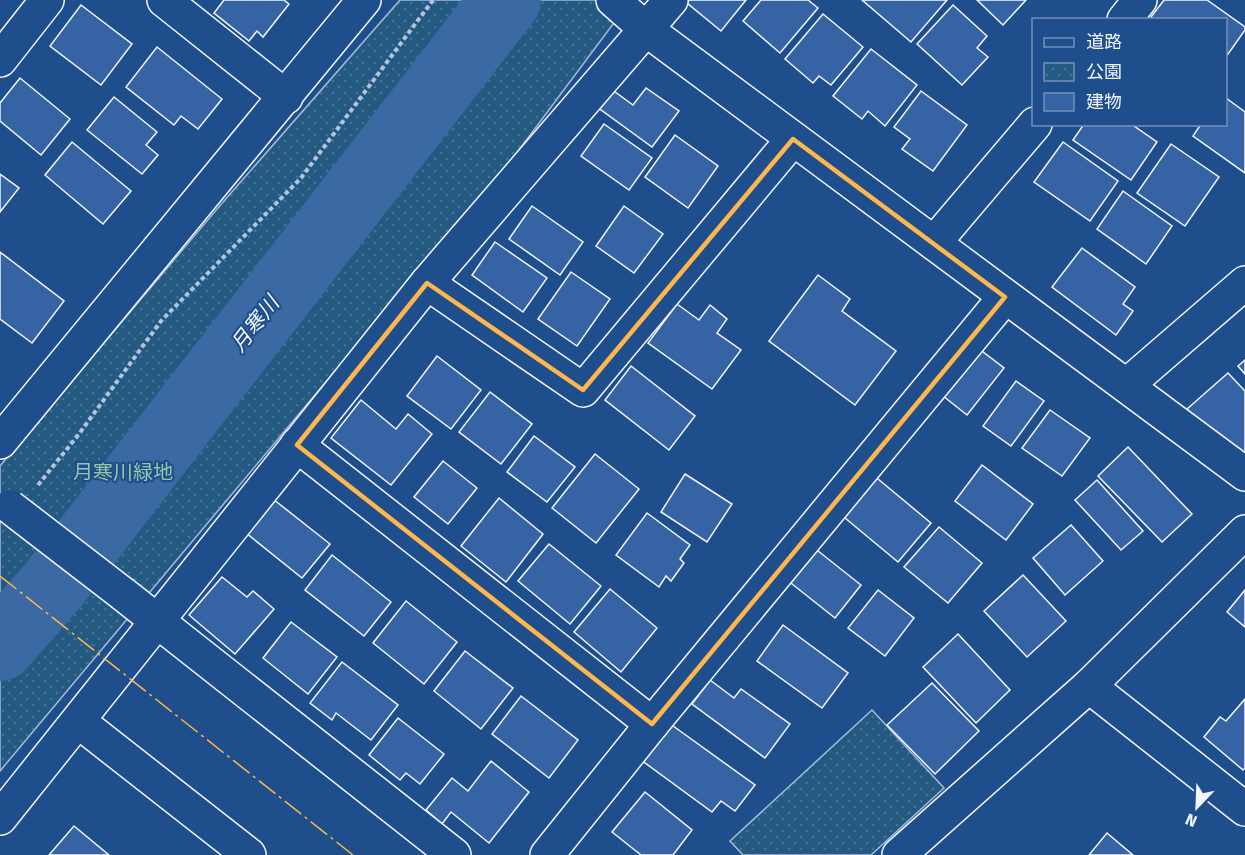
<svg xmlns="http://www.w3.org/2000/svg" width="1245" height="855" viewBox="0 0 1245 855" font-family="'Fira Sans','Noto Sans JP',sans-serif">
<defs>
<pattern id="park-dots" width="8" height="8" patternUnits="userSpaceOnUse" patternTransform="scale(1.5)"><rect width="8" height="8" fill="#245a82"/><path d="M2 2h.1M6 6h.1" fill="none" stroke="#447295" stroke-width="1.8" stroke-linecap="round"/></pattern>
</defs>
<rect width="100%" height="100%" fill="#1f4e8c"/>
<!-- park -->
<g fill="url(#park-dots)" stroke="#a8bbd7" stroke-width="1.5">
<path d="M 400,0 L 631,0 L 510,162 L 0,771 L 0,466 L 217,209 Z"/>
<path d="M 872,710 L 944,788 L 871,855 L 743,855 L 730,841 Z"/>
</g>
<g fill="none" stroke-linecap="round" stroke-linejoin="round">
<!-- river -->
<path stroke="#3b69a3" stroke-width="70" d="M 0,646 L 55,583 L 506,0"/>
</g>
<!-- building -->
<g fill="#3563a3" stroke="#f2f6ff" stroke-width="1.5">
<path d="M 224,0 L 284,0 L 289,4 L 263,37 L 257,31 L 249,41 L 214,13 Z"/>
<path d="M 689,0 L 746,0 L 721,31 L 687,3 Z"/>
<path d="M 761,0 L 808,0 L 818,8 L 780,53 L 743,21 Z"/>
<path d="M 862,0 L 947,0 L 911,42 Z"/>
<path d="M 977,0 L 1026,0 L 1003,25 Z"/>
<path d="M 1164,0 L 1207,0 L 1245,27 L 1245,30 L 1226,57 L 1226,20 L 1154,20 L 1151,17 Z"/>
<path d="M 81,5 L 132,44 L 101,85 L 50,46 Z"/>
<path d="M 953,5 L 987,36 L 977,48 L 988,57 L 962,85 L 917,44 Z"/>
<path d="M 823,14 L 863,47 L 831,85 L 819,76 L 813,83 L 785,59 Z"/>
<path d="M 157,47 L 222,99 L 198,129 L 181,116 L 174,125 L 126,87 Z"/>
<path d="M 871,49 L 917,85 L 885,126 L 868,111 L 862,119 L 833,96 Z"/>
<path d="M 20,78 L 70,119 L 41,155 L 0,121 L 0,103 Z"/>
<path d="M 607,86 L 633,105 L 646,88 L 679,111 L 652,147 L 593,104 Z"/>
<path d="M 921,91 L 967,125 L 933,171 L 902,149 L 910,139 L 894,127 Z"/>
<path d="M 114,97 L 157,132 L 146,145 L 158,155 L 142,174 L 87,130 Z"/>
<path d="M 1226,98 L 1245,112 L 1245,173 L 1193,136 L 1201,124 L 1226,124 Z"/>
<path d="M 604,124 L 652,158 L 629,190 L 581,156 Z"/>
<path d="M 1084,124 L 1131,124 L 1157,142 L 1131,180 L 1073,140 Z"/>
<path d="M 675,135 L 718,166 L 688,208 L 645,177 Z"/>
<path d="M 72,142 L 131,191 L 103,224 L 45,175 Z"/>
<path d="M 1063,142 L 1118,181 L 1090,221 L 1034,182 Z"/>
<path d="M 1171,144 L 1219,177 L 1185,226 L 1137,193 Z"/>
<path d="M 0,174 L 19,188 L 0,212 Z"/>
<path d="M 1123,191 L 1172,226 L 1146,264 L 1097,229 Z"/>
<path d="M 532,206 L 583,242 L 560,275 L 509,239 Z"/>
<path d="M 624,206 L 663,234 L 634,273 L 596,246 Z"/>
<path d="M 495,242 L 547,278 L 523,312 L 472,275 Z"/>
<path d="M 1082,248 L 1135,287 L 1123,304 L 1133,311 L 1116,335 L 1052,287 Z"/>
<path d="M 0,252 L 64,301 L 32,343 L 0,319 Z"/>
<path d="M 571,272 L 610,299 L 577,346 L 538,319 Z"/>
<path d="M 818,275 L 850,299 L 842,311 L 896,351 L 855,405 L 769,341 Z"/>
<path d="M 677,304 L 699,320 L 710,305 L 727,319 L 717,333 L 741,350 L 712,389 L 648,343 Z"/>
<path d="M 970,342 L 1004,368 L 967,415 L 933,388 Z"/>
<path d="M 437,356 L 481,390 L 451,429 L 407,396 Z"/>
<path d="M 1245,360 L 1245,374 L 1238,366 Z"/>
<path d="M 631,366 L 695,416 L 669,450 L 605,400 Z"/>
<path d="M 1228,373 L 1245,391 L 1245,466 L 1240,470 L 1187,409 Z"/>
<path d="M 1016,381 L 1044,401 L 1011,446 L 983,426 Z"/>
<path d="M 490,392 L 532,424 L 501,464 L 459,432 Z"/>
<path d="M 361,400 L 396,429 L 408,414 L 432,434 L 391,485 L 331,438 Z"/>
<path d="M 1050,410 L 1090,438 L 1062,476 L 1022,448 Z"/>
<path d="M 534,436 L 575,467 L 547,502 L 507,472 Z"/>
<path d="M 1128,447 L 1192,514 L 1162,542 L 1098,476 Z"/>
<path d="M 595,454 L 639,489 L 596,543 L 552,508 Z"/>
<path d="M 443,461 L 477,488 L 448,524 L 414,497 Z"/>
<path d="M 982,465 L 1033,504 L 1006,540 L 955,501 Z"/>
<path d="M 685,474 L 732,504 L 707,542 L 661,512 Z"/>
<path d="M 872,474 L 931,523 L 898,562 L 839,513 Z"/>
<path d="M 1097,480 L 1143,531 L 1121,550 L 1075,500 Z"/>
<path d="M 499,498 L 543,534 L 506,582 L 461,546 Z"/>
<path d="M 273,499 L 330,544 L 302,578 L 246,533 Z"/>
<path d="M 647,513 L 690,545 L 680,559 L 684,563 L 671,581 L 666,576 L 659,587 L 616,555 Z"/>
<path d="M 1071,525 L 1103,561 L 1065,595 L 1033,558 Z"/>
<path d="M 939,527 L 982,563 L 948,603 L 904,567 Z"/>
<path d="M 808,543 L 861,585 L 835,618 L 782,576 Z"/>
<path d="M 549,544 L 601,586 L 570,624 L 518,581 Z"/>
<path d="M 332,555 L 391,602 L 364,636 L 305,590 Z"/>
<path d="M 1023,575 L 1066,621 L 1027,657 L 984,611 Z"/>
<path d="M 222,577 L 247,597 L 253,591 L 274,609 L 235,654 L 189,615 Z"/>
<path d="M 610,589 L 657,628 L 621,672 L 574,632 Z"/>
<path d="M 878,590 L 914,618 L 885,656 L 848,628 Z"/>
<path d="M 1245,590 L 1245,627 L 1227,612 Z"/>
<path d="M 406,601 L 457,642 L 424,684 L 373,643 Z"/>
<path d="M 291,622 L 337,657 L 308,694 L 263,658 Z"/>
<path d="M 783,625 L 848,673 L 822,708 L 757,661 Z"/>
<path d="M 958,634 L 1010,690 L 976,723 L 923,667 Z"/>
<path d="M 465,651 L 513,688 L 481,729 L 434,691 Z"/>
<path d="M 342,662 L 398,705 L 371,740 L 336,713 L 332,720 L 310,703 Z"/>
<path d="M 710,680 L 734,698 L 741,689 L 790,724 L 765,758 L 692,704 Z"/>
<path d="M 932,683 L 979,731 L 935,774 L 887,725 Z"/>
<path d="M 521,696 L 578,740 L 549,778 L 492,734 Z"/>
<path d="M 1245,699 L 1245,768 L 1243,770 L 1204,737 L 1220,717 L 1226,721 Z"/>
<path d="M 398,718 L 444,754 L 420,784 L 406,773 L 400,780 L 369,755 Z"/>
<path d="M 669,723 L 755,785 L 735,811 L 721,801 L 712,812 L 641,760 Z"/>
<path d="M 491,761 L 529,792 L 489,843 L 451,812 L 442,824 L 426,810 L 452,778 L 468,791 Z"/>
<path d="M 645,792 L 692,830 L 673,855 L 641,855 L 612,832 Z"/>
<path d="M 74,826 L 109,855 L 49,855 Z"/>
<path d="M 1107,833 L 1133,855 L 1089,855 Z"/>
</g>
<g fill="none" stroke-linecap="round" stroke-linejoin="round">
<defs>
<g id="minor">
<path d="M 164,0 L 286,97"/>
<path d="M 613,0 L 647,30 L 1245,474"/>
<path d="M 1124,20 L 1140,0"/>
<path d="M 0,60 L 47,0"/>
<path d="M 934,243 L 1035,124"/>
<path d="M 427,283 L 583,390 L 793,139"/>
<path d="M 1127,385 L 1245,283"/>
<path d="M 0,442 L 364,0"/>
<path d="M 297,445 L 652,724"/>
<path d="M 123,594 L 454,855"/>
<path d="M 1089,686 L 1245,809"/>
<path d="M 78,721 L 249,855"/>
<path d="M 0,818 L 427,283 L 671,0"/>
<path d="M 547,855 L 652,724 L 1005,297"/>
<path d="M 899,855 L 1089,686 L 1245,532"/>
</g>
</defs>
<!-- minor casing -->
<use href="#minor" stroke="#f2f6ff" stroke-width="36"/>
<!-- path -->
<path stroke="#b3c4dc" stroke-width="4" stroke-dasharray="4.5 3" stroke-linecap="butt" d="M 38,485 L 79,434 L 161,321 L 301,178 L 433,0"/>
<!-- minor -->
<use href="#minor" stroke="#1f4e8c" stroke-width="33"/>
<defs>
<path id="minor-bridge" d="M 10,507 L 123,594"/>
</defs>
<!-- minor-bridge casing -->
<use href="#minor-bridge" stroke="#f2f6ff" stroke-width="36" stroke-linecap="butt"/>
<!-- minor-bridge -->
<use href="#minor-bridge" stroke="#1f4e8c" stroke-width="33"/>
<!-- power -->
<path stroke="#ffb74d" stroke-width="1.5" stroke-dasharray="21 4.5 3 4.5" stroke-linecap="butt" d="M 0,576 L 353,855"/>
</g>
<!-- marked area -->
<path fill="none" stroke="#ffb74d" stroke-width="4.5" stroke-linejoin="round" d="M 793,139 L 1005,297 L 652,724 L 297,445 L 427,283 L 583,390 Z"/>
<g text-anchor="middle" stroke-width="4.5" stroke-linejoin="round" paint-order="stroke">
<!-- park labels -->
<g font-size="20" fill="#97c8a6" stroke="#1f4e8c">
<text x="123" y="479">月寒川緑地</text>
</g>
<!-- water labels -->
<g font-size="21" font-style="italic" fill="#f2f6ff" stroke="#1f4e8c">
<text transform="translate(255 324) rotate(-52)" y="7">月寒川</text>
</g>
</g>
<!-- legend -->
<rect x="1032" y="18" width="195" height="108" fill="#1f4e8c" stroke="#7391ba" stroke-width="1.5"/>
<rect x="1044" y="38" width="30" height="9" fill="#1f4e8c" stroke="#7391ba" stroke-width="1.5"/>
<text x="1086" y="48" font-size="18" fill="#f2f6ff">道路</text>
<rect x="1044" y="63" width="30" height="18" fill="url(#park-dots)" stroke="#7391ba" stroke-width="1.5"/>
<text x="1086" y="78" font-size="18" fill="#f2f6ff">公園</text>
<rect x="1044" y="93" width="30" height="18" fill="#3563a3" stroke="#7391ba" stroke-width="1.5"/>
<text x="1086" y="108" font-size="18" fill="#f2f6ff">建物</text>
<!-- north arrow -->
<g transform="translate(1197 807) rotate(203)" stroke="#1f4e8c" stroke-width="4.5" paint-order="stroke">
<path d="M0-4.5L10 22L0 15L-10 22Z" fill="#f2f6ff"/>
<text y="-9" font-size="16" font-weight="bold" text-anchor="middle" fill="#f2f6ff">N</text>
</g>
</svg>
